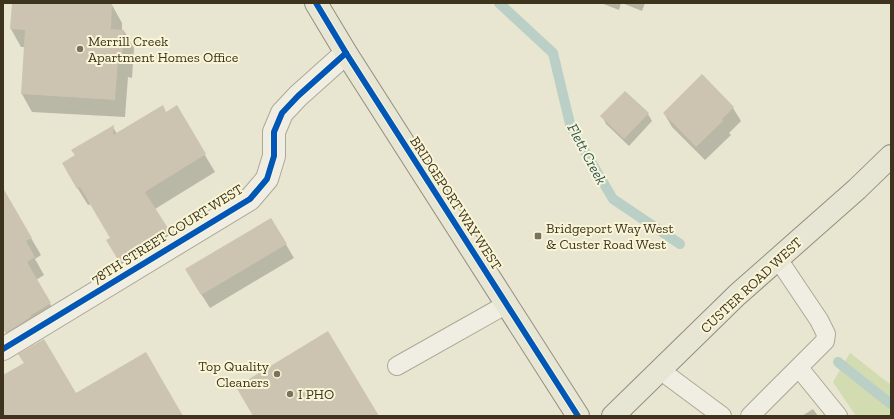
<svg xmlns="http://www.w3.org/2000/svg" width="894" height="419" viewBox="0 0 894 419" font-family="'Zilla Slab',serif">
<rect width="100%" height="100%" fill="#e8e5d0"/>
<!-- green -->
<path fill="#d3dbb1" d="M 850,353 L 891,385 L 891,416 L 856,416 L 833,382 Z"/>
<!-- shadow -->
<g fill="#0003">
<path d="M 13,3 L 108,3 L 107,5 L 112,5 L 122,23 L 122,30 L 124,31 L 134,48 L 132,78 L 128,77 L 125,117 L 32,112 L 22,94 L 25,47 L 21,47 L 11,29 Z"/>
<path d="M 601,3 L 621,3 L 619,10 Z"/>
<path d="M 622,3 L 645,3 L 642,11 Z"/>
<path d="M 176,107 L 215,172 L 155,209 L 179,250 L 130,280 L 117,258 L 111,238 L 91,204 L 88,205 L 73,181 L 76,156 L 113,127 L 117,134 L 166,113 Z"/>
<path d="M 733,108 L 741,121 L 729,133 L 731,135 L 705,160 L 672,127 L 664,113 Z"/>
<path d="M 648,114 L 652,121 L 629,146 L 606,124 L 602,116 Z"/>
<path d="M 11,204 L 41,255 L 35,259 L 44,275 L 36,280 L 60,321 L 16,349 L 3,327 L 3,206 Z"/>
<path d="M 271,219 L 294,258 L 210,308 L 194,283 Z"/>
<path d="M 813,409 L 818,416 L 802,416 Z"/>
</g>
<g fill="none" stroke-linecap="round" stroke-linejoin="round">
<!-- stream -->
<g stroke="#bacfc6" stroke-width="10">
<path d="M 499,3 L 553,53 L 571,128 L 613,199 L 680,244"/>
<path d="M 838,362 L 891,404"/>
</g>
</g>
<!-- building -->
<g fill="#ccc4b0">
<path d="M 12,3 L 91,3 L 112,4 L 111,29 L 124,30 L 122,60 L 118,60 L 115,100 L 21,94 L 25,30 L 10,29 Z"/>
<path d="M 702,74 L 734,107 L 722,119 L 723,121 L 696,147 L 663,113 Z"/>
<path d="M 625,91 L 649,113 L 624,139 L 600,116 Z"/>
<path d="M 163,105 L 166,112 L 177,105 L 206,154 L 145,192 L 171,233 L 120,263 L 106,240 L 110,238 L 80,187 L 77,189 L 62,163 L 75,155 L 71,150 L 114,125 L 113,135 Z"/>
<path d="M 3,188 L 32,238 L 26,241 L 35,257 L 27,262 L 51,303 L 30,316 L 31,317 L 6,333 L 4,331 L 3,331 Z"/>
<path d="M 271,218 L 287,244 L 201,295 L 185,269 Z"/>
<path d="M 328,331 L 379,416 L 253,416 L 236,387 Z"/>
<path d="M 44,339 L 76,393 L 146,352 L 183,416 L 3,416 L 3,375 L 24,363 L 18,354 Z"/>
</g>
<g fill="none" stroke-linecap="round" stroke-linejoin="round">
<defs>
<g id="lane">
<path d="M 397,366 L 507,304"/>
<path d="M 799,368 L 838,416"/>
<path d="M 660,370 L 722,416"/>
<path d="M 750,416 L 825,341 L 826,334 L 819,320 L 778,259"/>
</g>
<path id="street" d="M 3,349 L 250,199 L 267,179 L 274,156 L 274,132 L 282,113 L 298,96 L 346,53"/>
<g id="primary">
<path d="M 316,3 L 346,53 L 578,416"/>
<path d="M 613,416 L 737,295 L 857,189 L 891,156"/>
</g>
</defs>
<!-- lane casing -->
<use href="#lane" stroke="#ada998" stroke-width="20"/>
<!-- street casing -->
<use href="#street" stroke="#ada998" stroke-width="24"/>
<!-- primary casing -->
<use href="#primary" stroke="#938e7f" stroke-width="24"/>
<!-- lane -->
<use href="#lane" stroke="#f0eee2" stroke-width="18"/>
<!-- street -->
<use href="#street" stroke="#f0eee2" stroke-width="22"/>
<!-- primary -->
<use href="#primary" stroke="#e7e5d3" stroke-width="22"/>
<defs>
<g id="cycleway">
<path d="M 316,3 L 346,53 L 578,416"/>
<path d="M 3,349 L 250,199 L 267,179 L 274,156 L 274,132 L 282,113 L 298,96 L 346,53"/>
</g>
</defs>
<!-- cycleway casing -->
<use href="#cycleway" stroke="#f9f5d6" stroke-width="8"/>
<!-- cycleway -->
<use href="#cycleway" stroke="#0057b8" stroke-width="6"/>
</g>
<!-- markers -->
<g fill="#7a725c" stroke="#f9f5d6" stroke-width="1.5">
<circle cx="80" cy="49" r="4"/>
<rect x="534" y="232" width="8" height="8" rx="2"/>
<circle cx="277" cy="374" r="4"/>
<circle cx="290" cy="394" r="4"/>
</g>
<g text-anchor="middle" stroke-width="4" stroke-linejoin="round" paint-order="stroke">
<!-- poi labels -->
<g font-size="14" fill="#3e341e" stroke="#f9f5d6" text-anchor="start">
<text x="88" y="46">Merrill Creek<tspan x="88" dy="16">Apartment Homes Office</tspan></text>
<text x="546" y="233">Bridgeport Way West<tspan x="546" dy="16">&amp; Custer Road West</tspan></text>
<text x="269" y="371" text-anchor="end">Top Quality<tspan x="269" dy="16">Cleaners</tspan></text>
<text x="298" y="399">I PHO</text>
</g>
<!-- street labels -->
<g font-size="14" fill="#3e341e" stroke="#f9f5d6">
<text transform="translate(456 203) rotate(57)" y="5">BRIDGEPORT WAY WEST</text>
<text transform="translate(167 234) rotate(-32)" y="5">78TH STREET COURT WEST</text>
<text transform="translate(751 285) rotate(-43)" y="5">CUSTER ROAD WEST</text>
</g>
<!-- water labels -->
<g font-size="15" font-style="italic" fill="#2c595f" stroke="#f9f5d6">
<text transform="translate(587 154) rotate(62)" y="5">Flett Creek</text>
</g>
</g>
<!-- border -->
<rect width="894" height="419" fill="none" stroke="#3e341e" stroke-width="8"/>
</svg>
